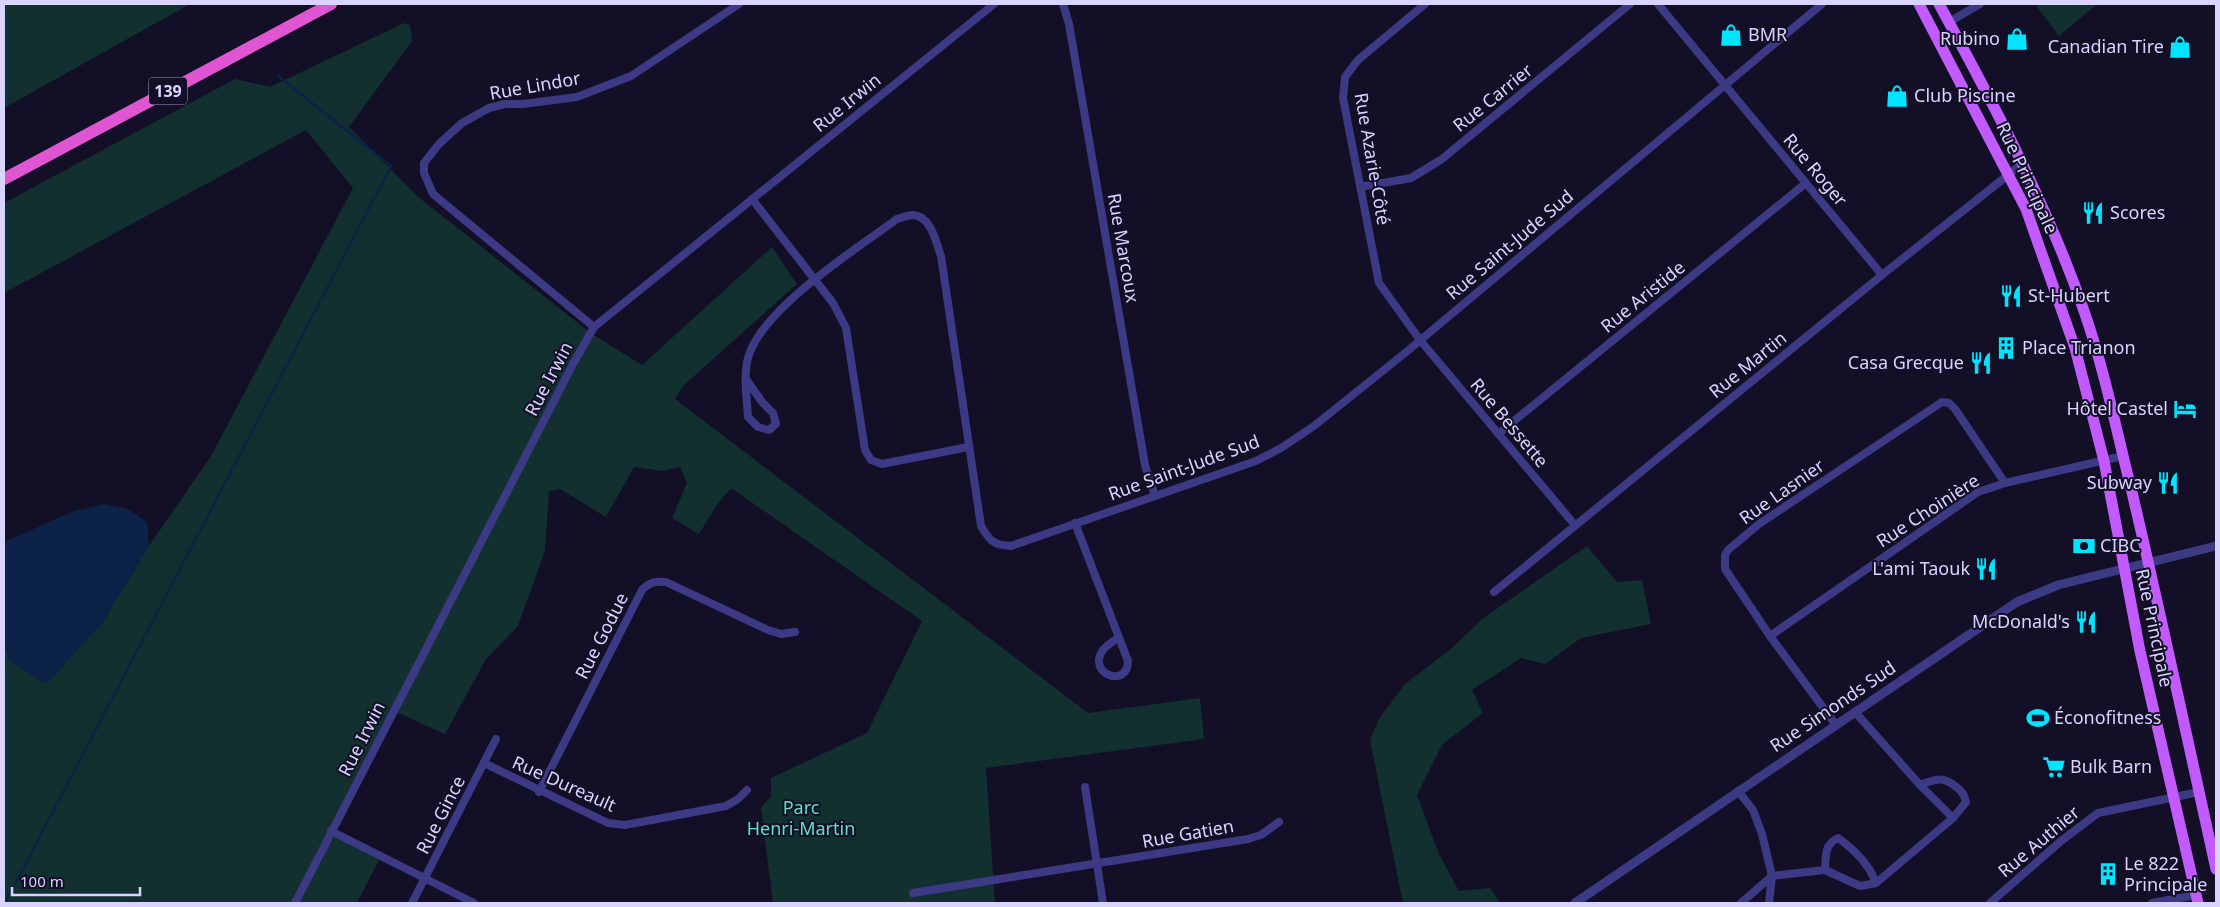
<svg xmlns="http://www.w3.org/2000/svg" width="2220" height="907" viewBox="0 0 2220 907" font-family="'Noto Sans',sans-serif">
<rect width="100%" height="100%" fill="#130f26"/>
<!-- green -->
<g fill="#12302f">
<path d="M 4,4 L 190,4 L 4,108 Z"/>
<path d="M 2035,4 L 2097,4 L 2059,36 Z"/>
<path d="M 404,23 L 410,25 L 412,41 L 349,127 L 417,196 L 592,334 L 642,365 L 772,247 L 797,284 L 684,385 L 675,399 L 1088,713 L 1200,698 L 1204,739 L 986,768 L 995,903 L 773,903 L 761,808 L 771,796 L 771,778 L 867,733 L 922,621 L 731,488 L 717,505 L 699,534 L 672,518 L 687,483 L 680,467 L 662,471 L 634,467 L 606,517 L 560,489 L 549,491 L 545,551 L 518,626 L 486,659 L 445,734 L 394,711 L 331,831 L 381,856 L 357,903 L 4,903 L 4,646 L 11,662 L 100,626 L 149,546 L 211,456 L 353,188 L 306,130 L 4,293 L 4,203 L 235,79 L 270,87 Z"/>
<path d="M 1587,546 L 1617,582 L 1642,580 L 1651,624 L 1581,638 L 1545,664 L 1521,658 L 1472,690 L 1483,713 L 1442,745 L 1417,795 L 1439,854 L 1459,891 L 1490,888 L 1500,903 L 1403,903 L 1370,740 L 1379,719 L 1405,684 L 1451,649 L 1482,619 Z"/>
</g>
<!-- water -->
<path fill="#0c2248" d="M 105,504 L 128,509 L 147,522 L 149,546 L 100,626 L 46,684 L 11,662 L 4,646 L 4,542 L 74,511 Z"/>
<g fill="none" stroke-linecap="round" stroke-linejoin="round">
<!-- stream -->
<path stroke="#0c2248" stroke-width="2.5" d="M 5,903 L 391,166 L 278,76"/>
<!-- minor -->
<g stroke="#3d3a85" stroke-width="8">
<path d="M 1063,4 L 1069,24 L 1145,465 L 1155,496"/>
<path d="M 1425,4 L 1358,60 L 1345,77 L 1343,98 L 1379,283 L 1420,340 L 1574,524"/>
<path d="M 1658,4 L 1882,275"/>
<path d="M 1949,22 L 1980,4"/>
<path d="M 1360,187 L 1411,178 L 1442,159 L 1630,4"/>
<path d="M 752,199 L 833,303 L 846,328 L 865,450 L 871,460 L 882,464 L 968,447"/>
<path d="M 594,327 L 433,194 L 424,173 L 424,163 L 439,144 L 462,123 L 489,108 L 505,104 L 523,104 L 577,97 L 631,76 L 739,4"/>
<path d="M 746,379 L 762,402 L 773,413 L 776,424 L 769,430 L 758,427 L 748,417 C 747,397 742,371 750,352 C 768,305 856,249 897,219 C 901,218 908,215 913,215 C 931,216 936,242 941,256 L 981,526 C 990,541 993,545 1011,546 L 1256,461 L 1281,448 L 1314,426 L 1405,353 L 1822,4"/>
<path d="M 1498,434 L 1806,183"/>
<path d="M 1075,523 L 1128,661 C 1128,689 1086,674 1103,650 C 1107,645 1114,641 1119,637"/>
<path d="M 1494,592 L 1882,275 L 2022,164"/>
<path d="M 1770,636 L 1978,492 L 2005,483 L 2123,456"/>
<path d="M 1836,725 L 1770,636 L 1725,569 L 1725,555 L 1728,550 L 1759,524 L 1942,402 L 1949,403 L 1955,409 L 2005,483"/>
<path d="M 484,763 L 608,823 L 625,825 L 726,806 L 738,799 L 747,790"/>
<path d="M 1920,785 C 1934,780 1942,775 1955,786 C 1962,791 1964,794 1966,802 L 1953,818"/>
<path d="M 1085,787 L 1103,903"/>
<path d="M 1738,791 L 1753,810 L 1762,834 L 1772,876 L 1769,903"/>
<path d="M 539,792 L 642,590 C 650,582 655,581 666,582 L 768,630 L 781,634 L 795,632"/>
<path d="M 331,831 L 474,903"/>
<path d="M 1825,870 C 1826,855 1824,845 1838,838 C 1855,850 1869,864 1876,883"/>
<path d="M 913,893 L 1248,839 L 1261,835 L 1279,822"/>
<path d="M 295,903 L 573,364 L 594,327 L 994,4"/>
<path d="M 412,903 L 496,739"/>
<path d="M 1741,903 L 1772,876 L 1825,870 L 1860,886 L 1876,883 L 1953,818 L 1920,785 L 1855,712"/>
<path d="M 1990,903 L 2061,841 L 2098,813 L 2199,792"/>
<path d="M 2152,903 L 2196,895"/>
</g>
<!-- tertiary -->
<path stroke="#3d3a85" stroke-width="9" d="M 1575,903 L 2017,602 L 2058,585 L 2216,546"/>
<!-- primary -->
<g stroke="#c25bff" stroke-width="11">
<path d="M 1919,4 L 2026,209 L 2075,348 L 2104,461 L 2140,651 L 2198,903"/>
<path d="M 1939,4 C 1993,103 2047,204 2084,311 C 2104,368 2116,429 2131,488 C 2161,615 2188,742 2216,869"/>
</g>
<!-- trunk -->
<path stroke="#e055d1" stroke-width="12" d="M 4,179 L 331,4"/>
</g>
<!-- icons -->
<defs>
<symbol id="shop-bare" viewBox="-9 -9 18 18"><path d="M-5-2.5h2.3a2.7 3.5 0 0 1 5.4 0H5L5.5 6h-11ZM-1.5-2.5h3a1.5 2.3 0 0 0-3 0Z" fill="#00e5ff" stroke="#130f26" stroke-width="2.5" paint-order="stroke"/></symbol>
<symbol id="restaurant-bare" viewBox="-9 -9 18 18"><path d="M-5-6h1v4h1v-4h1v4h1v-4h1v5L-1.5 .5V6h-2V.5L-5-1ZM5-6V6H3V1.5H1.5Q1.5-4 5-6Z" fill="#00e5ff" stroke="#130f26" stroke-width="2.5" paint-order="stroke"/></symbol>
<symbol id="building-bare" viewBox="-9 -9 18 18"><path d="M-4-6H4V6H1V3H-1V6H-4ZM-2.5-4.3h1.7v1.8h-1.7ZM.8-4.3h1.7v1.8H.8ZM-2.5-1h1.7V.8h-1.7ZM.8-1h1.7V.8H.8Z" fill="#00e5ff" stroke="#130f26" stroke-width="2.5" paint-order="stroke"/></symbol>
<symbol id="hotel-bare" viewBox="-9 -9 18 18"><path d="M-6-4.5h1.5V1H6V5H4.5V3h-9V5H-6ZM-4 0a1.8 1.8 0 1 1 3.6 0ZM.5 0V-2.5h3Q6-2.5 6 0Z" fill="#00e5ff" stroke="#130f26" stroke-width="2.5" paint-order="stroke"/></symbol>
<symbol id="bank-bare" viewBox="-9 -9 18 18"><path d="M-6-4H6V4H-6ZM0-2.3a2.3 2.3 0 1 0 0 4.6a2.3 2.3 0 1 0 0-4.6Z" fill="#00e5ff" stroke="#130f26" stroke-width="2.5" paint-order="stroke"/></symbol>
<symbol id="stadium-bare" viewBox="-9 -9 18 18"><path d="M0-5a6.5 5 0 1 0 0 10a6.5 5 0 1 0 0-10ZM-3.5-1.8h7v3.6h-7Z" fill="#00e5ff" stroke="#130f26" stroke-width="2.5" paint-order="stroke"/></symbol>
<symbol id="supermarket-bare" viewBox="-9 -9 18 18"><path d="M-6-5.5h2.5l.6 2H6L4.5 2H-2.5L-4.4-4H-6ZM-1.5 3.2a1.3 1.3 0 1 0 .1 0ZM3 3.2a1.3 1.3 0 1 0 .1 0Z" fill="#00e5ff" stroke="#130f26" stroke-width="2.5" paint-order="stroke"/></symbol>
</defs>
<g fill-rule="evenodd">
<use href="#shop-bare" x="1715" y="19" width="32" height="32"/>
<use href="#shop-bare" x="2001" y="23" width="32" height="32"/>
<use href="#shop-bare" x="2164" y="31" width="32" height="32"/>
<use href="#shop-bare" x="1881" y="80" width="32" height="32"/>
<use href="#restaurant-bare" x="2077" y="197" width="32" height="32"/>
<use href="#restaurant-bare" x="1995" y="280" width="32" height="32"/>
<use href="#building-bare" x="1990" y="332" width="32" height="32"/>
<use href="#restaurant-bare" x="1965" y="347" width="32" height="32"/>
<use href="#hotel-bare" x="2169" y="393" width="32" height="32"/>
<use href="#restaurant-bare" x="2152" y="467" width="32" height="32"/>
<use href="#bank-bare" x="2068" y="530" width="32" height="32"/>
<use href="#restaurant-bare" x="1970" y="553" width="32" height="32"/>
<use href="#restaurant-bare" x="2070" y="606" width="32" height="32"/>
<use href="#stadium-bare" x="2022" y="702" width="32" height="32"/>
<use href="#supermarket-bare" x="2038" y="751" width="32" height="32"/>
<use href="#building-bare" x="2092" y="858" width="32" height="32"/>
</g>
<g text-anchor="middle" stroke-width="4" stroke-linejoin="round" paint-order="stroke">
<!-- shield labels -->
<rect fill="#130f26" stroke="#9e99be" stroke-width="1" x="149" y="77.5" width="38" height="27" rx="4"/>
<g font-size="16" font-weight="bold" fill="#d9d4ff">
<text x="168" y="97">139</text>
</g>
<!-- poi labels -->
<g font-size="18" fill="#d9d4ff" stroke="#130f26" text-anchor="start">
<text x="1748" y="41">BMR</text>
<text x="2000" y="45" text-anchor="end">Rubino</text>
<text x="2164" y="53" text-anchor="end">Canadian Tire</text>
<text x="1914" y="102">Club Piscine</text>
<text x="2110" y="219">Scores</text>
<text x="2028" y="302">St-Hubert</text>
<text x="2022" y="354">Place Trianon</text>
<text x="1964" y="369" text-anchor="end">Casa Grecque</text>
<text x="2168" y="415" text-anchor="end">Hôtel Castel</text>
<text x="2152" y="489" text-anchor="end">Subway</text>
<text x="2100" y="552">CIBC</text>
<text x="1970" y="575" text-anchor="end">L'ami Taouk</text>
<text x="2070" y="628" text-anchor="end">McDonald's</text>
<text x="2054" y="724">Éconofitness</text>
<text x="2070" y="773">Bulk Barn</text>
<text x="2124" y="870">Le 822<tspan x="2124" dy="21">Principale</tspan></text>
</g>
<!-- street labels -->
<g font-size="18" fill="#d9d4ff" stroke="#130f26">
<text transform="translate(535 86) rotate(-10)" y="6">Rue Lindor</text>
<text transform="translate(1493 98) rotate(-39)" y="6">Rue Carrier</text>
<text transform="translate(847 103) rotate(-39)" y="6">Rue Irwin</text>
<text transform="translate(1372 159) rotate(80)" y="6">Rue Azarie-Côté</text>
<text transform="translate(1815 170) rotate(50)" y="6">Rue Roger</text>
<text transform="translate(2027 178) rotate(65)" y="6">Rue Principale</text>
<text transform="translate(1510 245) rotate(-40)" y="6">Rue Saint-Jude Sud</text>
<text transform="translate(1123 248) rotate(80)" y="6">Rue Marcoux</text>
<text transform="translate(1643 297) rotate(-39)" y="6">Rue Aristide</text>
<text transform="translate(1748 365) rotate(-39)" y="6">Rue Martin</text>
<text transform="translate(549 379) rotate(-62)" y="6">Rue Irwin</text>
<text transform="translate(1509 423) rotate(50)" y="6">Rue Bessette</text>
<text transform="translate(1184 468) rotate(-20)" y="6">Rue Saint-Jude Sud</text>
<text transform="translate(1782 492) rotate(-35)" y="6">Rue Lasnier</text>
<text transform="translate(1928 511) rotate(-33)" y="6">Rue Choinière</text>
<text transform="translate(2154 628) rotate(78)" y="6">Rue Principale</text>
<text transform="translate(602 636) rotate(-63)" y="6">Rue Godue</text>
<text transform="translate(1833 707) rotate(-34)" y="6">Rue Simonds Sud</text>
<text transform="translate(362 739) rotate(-63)" y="6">Rue Irwin</text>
<text transform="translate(564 784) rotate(24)" y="6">Rue Dureault</text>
<text transform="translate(441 815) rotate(-63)" y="6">Rue Gince</text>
<text transform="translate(1188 834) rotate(-10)" y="6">Rue Gatien</text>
<text transform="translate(2039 842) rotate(-40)" y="6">Rue Authier</text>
</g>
<!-- park labels -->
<g font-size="18" fill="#5fe0c0" stroke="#130f26">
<text x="801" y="814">Parc<tspan x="801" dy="21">Henri-Martin</tspan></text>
</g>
</g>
<!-- border -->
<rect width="2220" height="907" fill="none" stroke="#d9d4ff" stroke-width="10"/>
<!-- scale -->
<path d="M12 887v8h128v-8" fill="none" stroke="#d9d4ff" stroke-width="2.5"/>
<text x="20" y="887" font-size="15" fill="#d9d4ff" stroke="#130f26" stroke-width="4" paint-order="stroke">100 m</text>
</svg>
